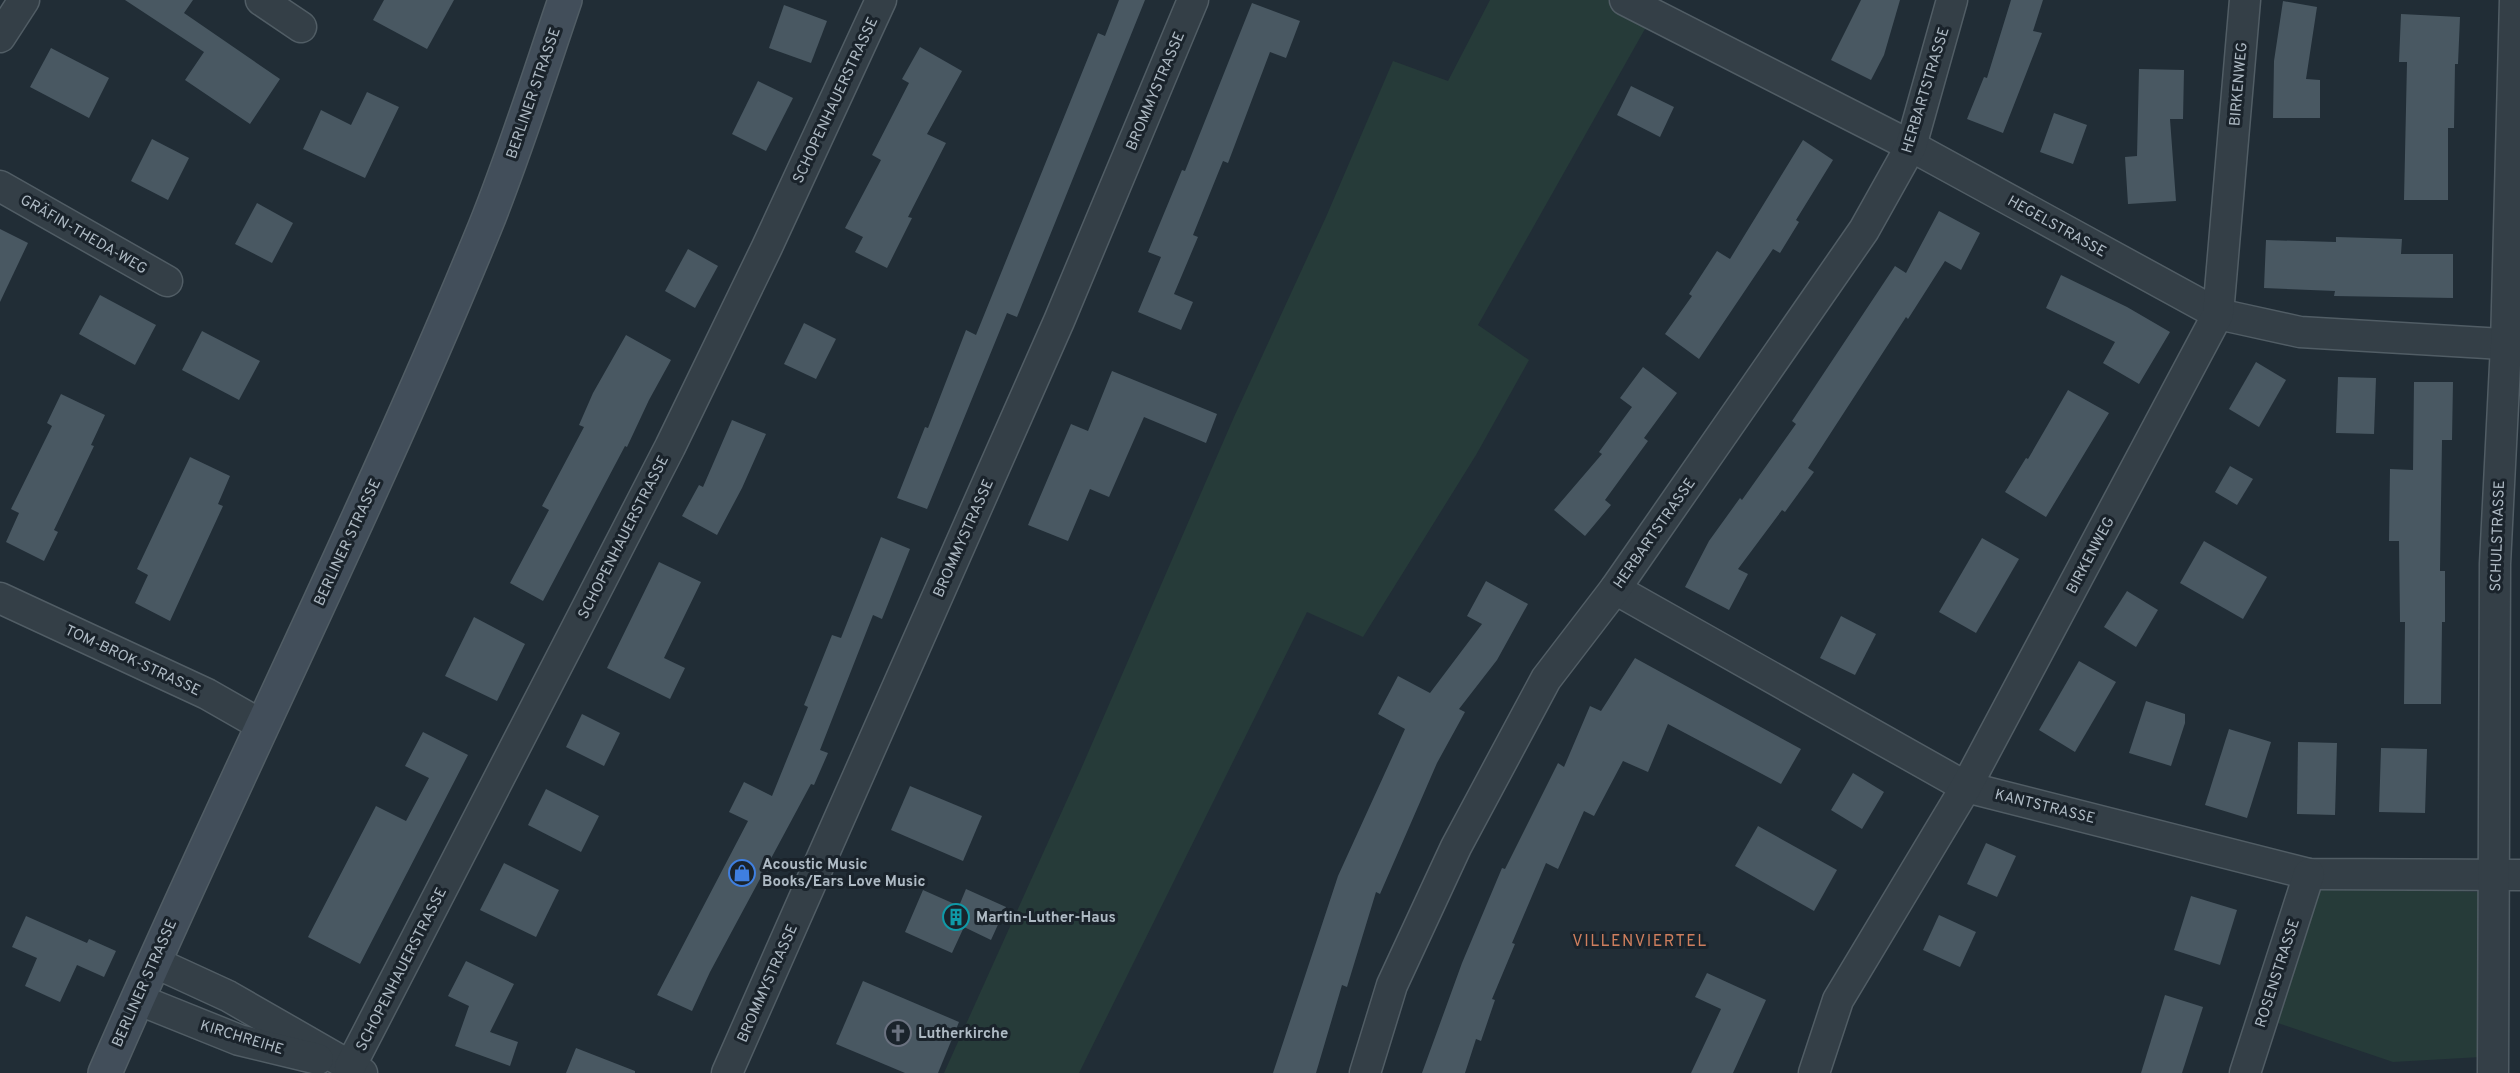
<svg xmlns="http://www.w3.org/2000/svg" width="2520" height="1073" viewBox="0 0 2520 1073" font-family="Overpass,sans-serif">
<rect width="100%" height="100%" fill="#212d36"/>
<!-- green -->
<g fill="#263b39">
<path d="M 1490,0 L 1622,0 L 1650,20 L 1478,325 L 1529,360 L 1476,455 L 1363,637 L 1307,612 L 1079,1073 L 944,1073 L 1081,769 L 1234,417 L 1326,217 L 1393,61 L 1448,81 Z"/>
<path d="M 2320,887 L 2483,892 L 2481,1057 L 2393,1062 L 2278,1023 Z"/>
</g>
<!-- building -->
<g fill="#495862">
<path d="M 125,0 L 193,0 L 184,13 L 280,79 L 250,124 L 185,80 L 204,52 Z"/>
<path d="M 384,0 L 454,0 L 427,49 L 373,20 Z"/>
<path d="M 1119,0 L 1145,0 L 1017,317 L 1007,313 L 927,509 L 897,498 L 925,427 L 928,428 L 966,330 L 976,335 L 1098,33 L 1105,36 Z"/>
<path d="M 1861,0 L 1900,0 L 1884,55 L 1871,80 L 1831,60 Z"/>
<path d="M 2011,0 L 2043,0 L 2033,31 L 2042,33 L 2003,133 L 1967,119 L 1984,77 L 1987,78 Z"/>
<path d="M 2283,1 L 2317,7 L 2306,79 L 2320,80 L 2320,118 L 2273,118 L 2274,61 Z"/>
<path d="M 1252,3 L 1300,21 L 1286,58 L 1270,52 L 1228,163 L 1223,161 L 1193,235 L 1198,237 L 1174,294 L 1193,302 L 1181,330 L 1138,312 L 1161,257 L 1148,252 L 1182,170 L 1185,171 Z"/>
<path d="M 784,5 L 827,21 L 811,63 L 769,48 Z"/>
<path d="M 2401,14 L 2460,17 L 2458,64 L 2455,64 L 2454,128 L 2448,128 L 2448,200 L 2404,200 L 2407,62 L 2399,62 Z"/>
<path d="M 920,47 L 962,71 L 927,134 L 946,143 L 908,217 L 912,218 L 887,268 L 855,252 L 863,237 L 845,228 L 881,160 L 872,155 L 909,83 L 902,79 Z"/>
<path d="M 51,48 L 109,78 L 89,118 L 30,87 Z"/>
<path d="M 2139,69 L 2184,70 L 2183,119 L 2170,119 L 2176,201 L 2128,204 L 2125,157 L 2137,156 Z"/>
<path d="M 758,81 L 793,98 L 766,151 L 732,134 Z"/>
<path d="M 1631,86 L 1674,107 L 1660,137 L 1617,115 Z"/>
<path d="M 367,92 L 399,107 L 365,178 L 303,149 L 321,110 L 351,125 Z"/>
<path d="M 2054,113 L 2087,125 L 2073,164 L 2040,152 Z"/>
<path d="M 152,139 L 189,158 L 168,200 L 131,181 Z"/>
<path d="M 1803,140 L 1833,160 L 1796,220 L 1799,222 L 1780,253 L 1773,249 L 1699,359 L 1665,334 L 1692,296 L 1689,294 L 1717,251 L 1730,259 Z"/>
<path d="M 257,203 L 293,223 L 272,263 L 235,244 Z"/>
<path d="M 1939,211 L 1980,233 L 1961,270 L 1945,261 L 1908,319 L 1906,317 L 1808,468 L 1814,472 L 1785,512 L 1782,510 L 1738,569 L 1748,574 L 1729,610 L 1685,587 L 1709,541 L 1740,498 L 1742,500 L 1796,424 L 1792,421 L 1895,266 L 1906,273 Z"/>
<path d="M 0,229 L 28,243 L 0,302 Z"/>
<path d="M 2336,237 L 2402,239 L 2401,254 L 2453,254 L 2453,298 L 2334,296 L 2335,291 L 2264,288 L 2266,240 L 2336,242 Z"/>
<path d="M 688,249 L 718,266 L 695,308 L 665,291 Z"/>
<path d="M 2061,275 L 2127,307 L 2170,332 L 2139,384 L 2103,363 L 2115,342 L 2046,308 Z"/>
<path d="M 100,295 L 156,325 L 135,365 L 79,334 Z"/>
<path d="M 804,323 L 836,339 L 816,379 L 784,364 Z"/>
<path d="M 202,331 L 260,361 L 239,400 L 182,370 Z"/>
<path d="M 626,335 L 671,360 L 649,400 L 627,447 L 625,446 L 543,601 L 510,583 L 549,510 L 542,506 L 584,427 L 579,425 L 593,393 Z"/>
<path d="M 2256,362 L 2286,380 L 2259,427 L 2229,409 Z"/>
<path d="M 1643,367 L 1677,393 L 1644,438 L 1648,441 L 1605,500 L 1611,505 L 1585,536 L 1554,510 L 1602,454 L 1599,452 L 1632,407 L 1620,398 Z"/>
<path d="M 1112,371 L 1217,414 L 1206,443 L 1144,417 L 1109,497 L 1090,489 L 1068,541 L 1028,525 L 1071,424 L 1088,431 Z"/>
<path d="M 2338,377 L 2376,378 L 2374,434 L 2336,433 Z"/>
<path d="M 2414,382 L 2453,382 L 2452,440 L 2442,440 L 2440,571 L 2445,571 L 2445,622 L 2442,622 L 2441,704 L 2404,704 L 2405,622 L 2400,622 L 2399,541 L 2389,541 L 2390,469 L 2413,470 Z"/>
<path d="M 2068,390 L 2109,413 L 2046,517 L 2005,492 L 2026,458 L 2028,459 Z"/>
<path d="M 61,394 L 105,415 L 91,445 L 94,446 L 54,530 L 58,532 L 44,561 L 6,542 L 19,513 L 11,509 L 52,426 L 47,423 Z"/>
<path d="M 732,420 L 766,434 L 742,488 L 717,535 L 682,516 L 699,485 L 703,487 Z"/>
<path d="M 190,457 L 230,476 L 218,504 L 223,506 L 170,621 L 135,603 L 148,575 L 137,569 Z"/>
<path d="M 2230,466 L 2253,479 L 2237,505 L 2215,492 Z"/>
<path d="M 881,537 L 910,549 L 882,619 L 873,615 L 820,750 L 828,753 L 814,785 L 811,784 L 710,972 L 692,1011 L 657,995 L 748,821 L 729,812 L 744,782 L 772,796 L 808,707 L 804,705 L 832,635 L 841,638 Z"/>
<path d="M 1982,538 L 2019,559 L 1976,633 L 1939,612 Z"/>
<path d="M 2204,541 L 2267,577 L 2243,619 L 2180,583 Z"/>
<path d="M 659,562 L 701,582 L 664,658 L 685,668 L 670,699 L 607,668 Z"/>
<path d="M 1486,581 L 1528,604 L 1497,660 L 1459,709 L 1465,712 L 1437,763 L 1380,894 L 1376,892 L 1347,987 L 1342,985 L 1316,1073 L 1273,1073 L 1338,876 L 1405,729 L 1378,714 L 1398,676 L 1430,693 L 1482,624 L 1467,616 Z"/>
<path d="M 2127,591 L 2158,610 L 2136,647 L 2104,627 Z"/>
<path d="M 1841,616 L 1876,634 L 1855,675 L 1820,658 Z"/>
<path d="M 474,617 L 525,644 L 497,701 L 445,676 Z"/>
<path d="M 1635,658 L 1801,749 L 1781,784 L 1668,724 L 1648,772 L 1623,761 L 1594,816 L 1584,811 L 1558,869 L 1546,863 L 1512,943 L 1515,944 L 1492,999 L 1495,1000 L 1481,1041 L 1476,1039 L 1465,1073 L 1422,1073 L 1462,963 L 1502,868 L 1505,869 L 1558,763 L 1564,767 L 1590,706 L 1601,711 Z"/>
<path d="M 2079,661 L 2116,682 L 2075,752 L 2039,730 Z"/>
<path d="M 2146,701 L 2185,714 L 2185,723 L 2171,766 L 2129,753 Z"/>
<path d="M 582,714 L 620,733 L 604,766 L 566,747 Z"/>
<path d="M 2229,729 L 2271,742 L 2247,818 L 2205,805 Z"/>
<path d="M 423,732 L 468,755 L 360,964 L 308,937 L 376,806 L 406,821 L 429,778 L 405,766 Z"/>
<path d="M 2298,742 L 2337,743 L 2335,815 L 2297,814 Z"/>
<path d="M 2381,748 L 2427,749 L 2425,813 L 2379,812 Z"/>
<path d="M 1853,773 L 1884,792 L 1862,829 L 1831,810 Z"/>
<path d="M 910,786 L 982,816 L 963,861 L 891,830 Z"/>
<path d="M 546,789 L 599,816 L 581,852 L 528,825 Z"/>
<path d="M 1758,826 L 1837,870 L 1814,911 L 1735,866 Z"/>
<path d="M 1986,843 L 2016,856 L 1997,897 L 1967,884 Z"/>
<path d="M 504,863 L 559,890 L 536,937 L 480,910 Z"/>
<path d="M 966,889 L 1006,907 L 991,940 L 964,927 L 952,953 L 905,932 L 923,890 L 959,906 Z"/>
<path d="M 2191,896 L 2237,910 L 2220,965 L 2174,950 Z"/>
<path d="M 1939,915 L 1976,932 L 1960,967 L 1923,950 Z"/>
<path d="M 26,916 L 87,943 L 89,939 L 116,951 L 104,977 L 77,965 L 60,1002 L 25,986 L 37,958 L 12,947 Z"/>
<path d="M 466,961 L 514,984 L 490,1032 L 518,1042 L 510,1066 L 455,1046 L 469,1006 L 448,996 Z"/>
<path d="M 1707,973 L 1766,1000 L 1733,1073 L 1691,1073 L 1721,1009 L 1695,997 Z"/>
<path d="M 863,981 L 959,1022 L 938,1073 L 905,1073 L 836,1044 Z"/>
<path d="M 2165,995 L 2203,1007 L 2182,1073 L 2141,1073 Z"/>
<path d="M 576,1048 L 635,1071 L 635,1073 L 566,1073 Z"/>
</g>
<g fill="none" stroke-linecap="round" stroke-linejoin="round">
<defs>
<g id="minor">
<path d="M 261,0 L 301,27"/>
<path d="M 1625,0 L 1911,146 L 2218,314 L 2300,332 L 2520,345"/>
<path d="M 0,37 L 24,0"/>
<path d="M 0,186 L 167,281"/>
<path d="M 1615,589 L 1966,787 L 2309,874 L 2520,875"/>
<path d="M 0,598 L 207,694 L 263,726"/>
<path d="M 154,962 L 228,996 L 362,1073"/>
<path d="M 137,999 L 239,1040 L 318,1059"/>
<path d="M 350,1067 L 670,447 L 767,247 L 881,0"/>
<path d="M 727,1073 L 1059,321 L 1193,0"/>
<path d="M 1365,1073 L 1392,985 L 1456,847 L 1546,679 L 1615,589 L 1864,230 L 1911,146 L 1952,0"/>
<path d="M 1814,1073 L 1838,1000 L 1966,787 L 2218,314 L 2245,0"/>
<path d="M 2245,1073 L 2309,874"/>
<path d="M 2493,1073 L 2495,564 L 2506,345 L 2515,0"/>
</g>
<path id="secondary" d="M 105,1073 C 228,789 368,513 485,227 C 515,153 539,76 565,0"/>
</defs>
<!-- minor casing -->
<use href="#minor" stroke="#515d65" stroke-width="33"/>
<!-- secondary casing -->
<use href="#secondary" stroke="#515d65" stroke-width="36"/>
<!-- minor -->
<use href="#minor" stroke="#343f47" stroke-width="30"/>
<!-- secondary -->
<use href="#secondary" stroke="#424e5a" stroke-width="33"/>
</g>
<!-- icons -->
<defs>
<symbol id="shop-ring" viewBox="-11 -11 22 22"><circle r="9.5" fill="#1a232b" stroke="#3f7fe0" stroke-width="1.5"/><path d="M-5-2.5h2.3a2.7 3.5 0 0 1 5.4 0H5L5.5 6h-11ZM-1.5-2.5h3a1.5 2.3 0 0 0-3 0Z" fill="#3f7fe0"/></symbol>
<symbol id="building-ring" viewBox="-11 -11 22 22"><circle r="9.5" fill="#1a232b" stroke="#0f9aa8" stroke-width="1.5"/><path d="M-4-6H4V6H1V3H-1V6H-4ZM-2.5-4.3h1.7v1.8h-1.7ZM.8-4.3h1.7v1.8H.8ZM-2.5-1h1.7V.8h-1.7ZM.8-1h1.7V.8H.8Z" fill="#0f9aa8"/></symbol>
<symbol id="church-ring" viewBox="-11 -11 22 22"><circle r="9.5" fill="#1a232b" stroke="#6b7280" stroke-width="1.5"/><path d="M-1.2-6h2.4v3.5h3.3v2.4h-3.3V6h-2.4V-.1h-3.3v-2.4h3.3Z" fill="#6b7280"/></symbol>
</defs>
<g fill-rule="evenodd">
<use href="#shop-ring" x="727" y="858" width="30" height="30"/>
<use href="#building-ring" x="941" y="902" width="30" height="30"/>
<use href="#church-ring" x="883" y="1018" width="30" height="30"/>
</g>
<g text-anchor="middle" stroke-width="6" stroke-linejoin="round" paint-order="stroke">
<!-- street labels -->
<g font-size="15" fill="#aebac4" stroke="#1a232b">
<text transform="translate(2238 84) rotate(-85)" y="5">BIRKENWEG</text>
<text transform="translate(1925 90) rotate(-73)" y="5">HERBARTSTRASSE</text>
<text transform="translate(1155 91) rotate(-67)" y="5">BROMMYSTRASSE</text>
<text transform="translate(533 93) rotate(-71)" y="5">BERLINER STRASSE</text>
<text transform="translate(835 100) rotate(-65)" y="5">SCHOPENHAUERSTRASSE</text>
<text transform="translate(2057 226) rotate(29)" y="5">HEGELSTRASSE</text>
<text transform="translate(84 234) rotate(30)" y="5">GRÄFIN-THEDA-WEG</text>
<text transform="translate(1654 533) rotate(-55)" y="5">HERBARTSTRASSE</text>
<text transform="translate(2497 536) rotate(-88)" y="5">SCHULSTRASSE</text>
<text transform="translate(623 537) rotate(-63)" y="5">SCHOPENHAUERSTRASSE</text>
<text transform="translate(963 538) rotate(-66)" y="5">BROMMYSTRASSE</text>
<text transform="translate(347 542) rotate(-65)" y="5">BERLINER STRASSE</text>
<text transform="translate(2090 555) rotate(-62)" y="5">BIRKENWEG</text>
<text transform="translate(133 660) rotate(25)" y="5">TOM-BROK-STRASSE</text>
<text transform="translate(2045 806) rotate(14)" y="5">KANTSTRASSE</text>
<text transform="translate(401 969) rotate(-63)" y="5">SCHOPENHAUERSTRASSE</text>
<text transform="translate(2277 973) rotate(-72)" y="5">ROSENSTRASSE</text>
<text transform="translate(144 983) rotate(-66)" y="5">BERLINER STRASSE</text>
<text transform="translate(767 983) rotate(-66)" y="5">BROMMYSTRASSE</text>
<text transform="translate(242 1037) rotate(17)" y="5">KIRCHREIHE</text>
</g>
<!-- poi labels -->
<g font-size="15" font-weight="bold" fill="#aebac4" stroke="#1a232b" text-anchor="start">
<text x="762" y="869">Acoustic Music<tspan x="762" dy="17">Books/Ears Love Music</tspan></text>
<text x="976" y="922">Martin-Luther-Haus</text>
<text x="918" y="1038">Lutherkirche</text>
</g>
<!-- neighbourhood labels -->
<g font-size="16" letter-spacing="1.5" fill="#cf7f5e" stroke="#1a232b">
<text x="1640" y="946">VILLENVIERTEL</text>
</g>
</g>
</svg>
